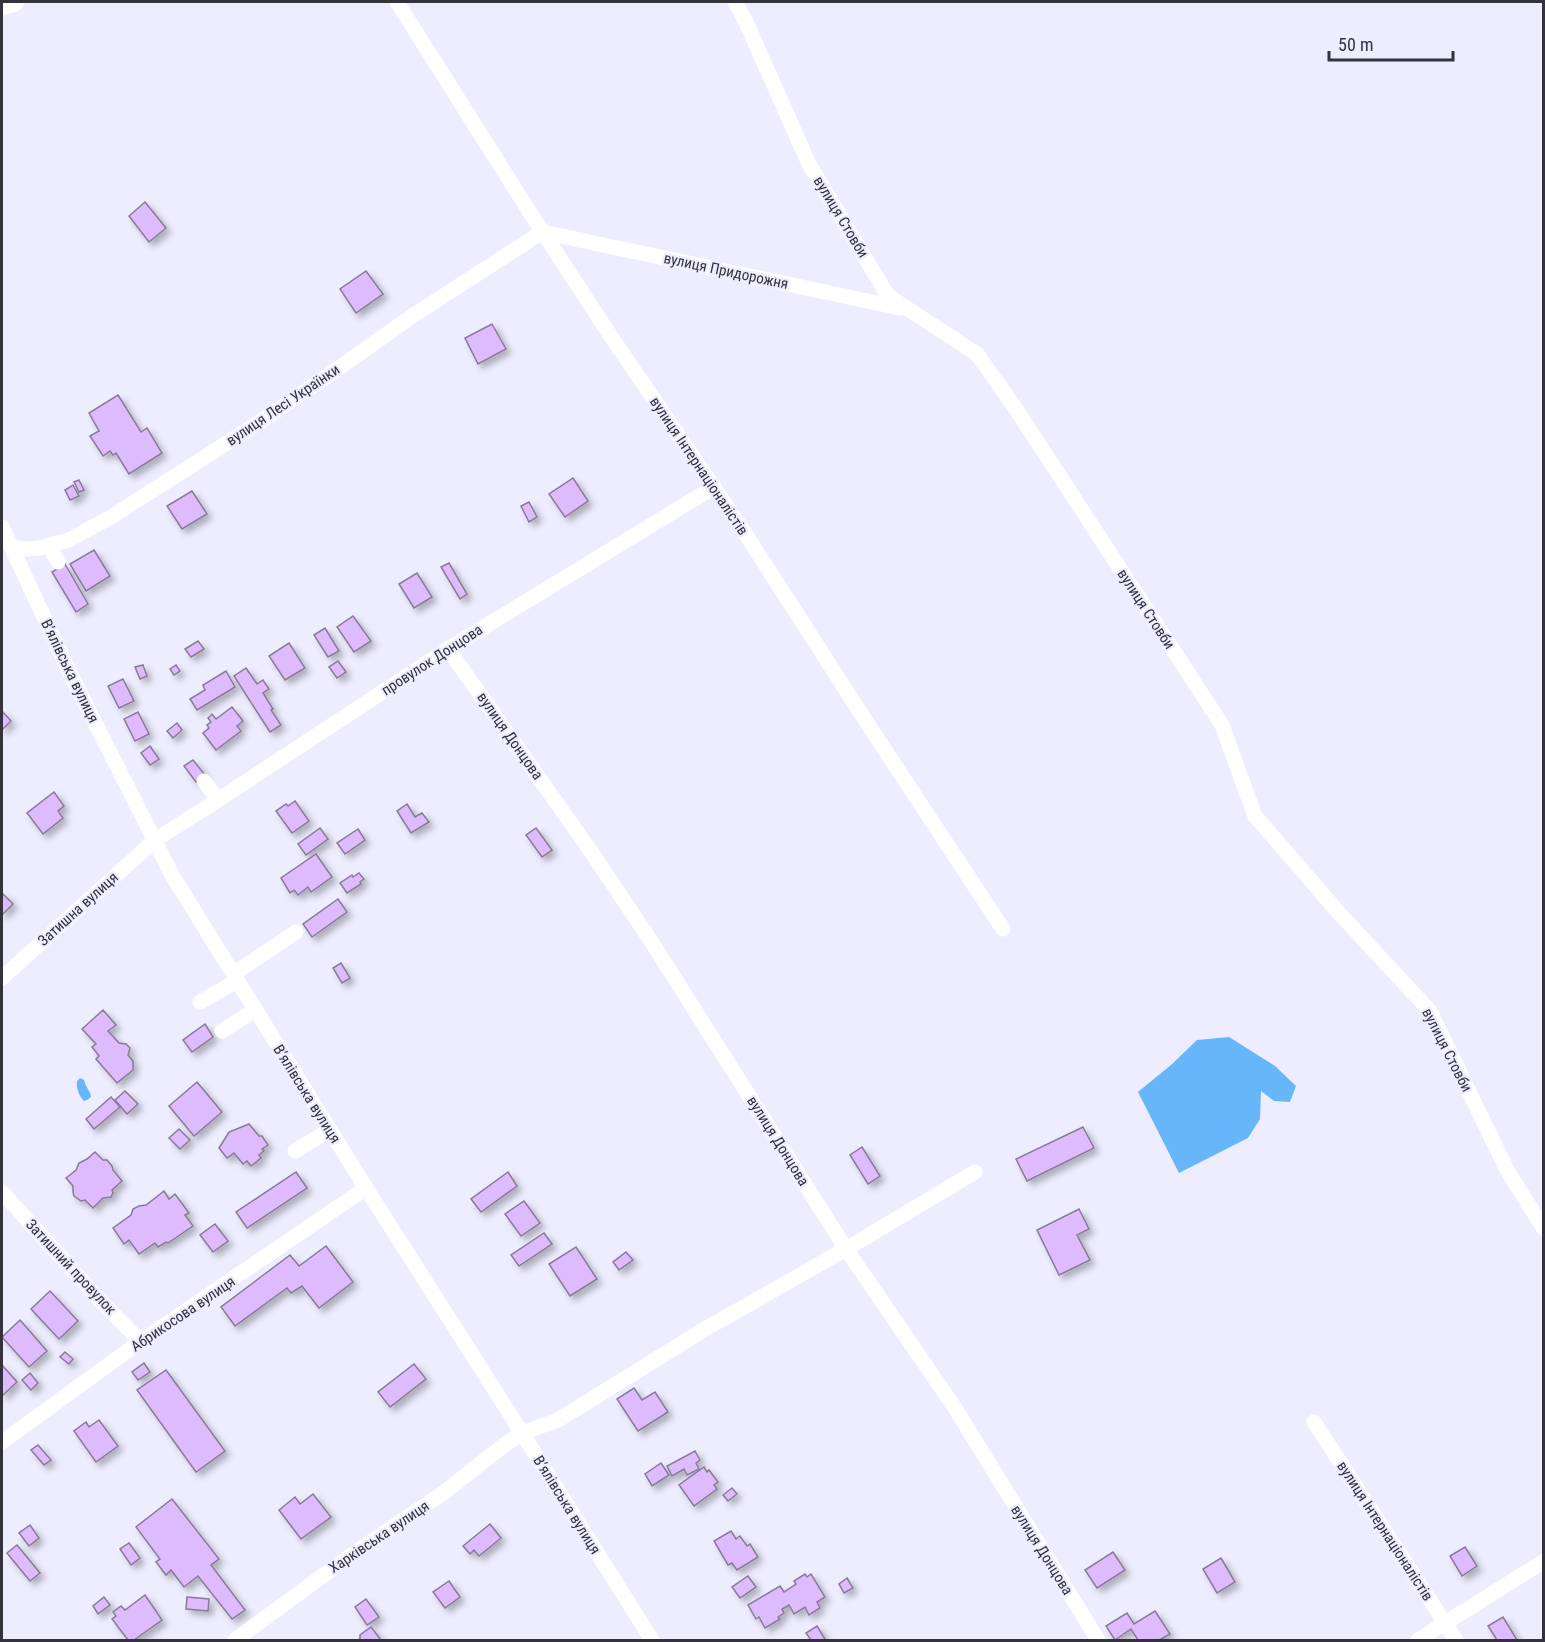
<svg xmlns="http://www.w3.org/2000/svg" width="1545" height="1642" viewBox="0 0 1545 1642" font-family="'Roboto Condensed',sans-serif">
<defs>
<filter id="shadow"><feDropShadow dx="4.5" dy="4.5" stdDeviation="3" flood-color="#0004"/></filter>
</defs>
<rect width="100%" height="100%" fill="#eeedff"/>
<!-- water -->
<g fill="#67b6fa">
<path d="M 1229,1037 L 1275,1066 L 1296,1086 L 1290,1102 L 1274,1101 L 1261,1091 L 1260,1119 L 1248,1138 L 1179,1173 L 1138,1092 L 1171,1065 L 1197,1040 Z"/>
<path d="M 80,1078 L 84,1080 C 86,1088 91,1092 91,1097 L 87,1100 L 84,1101 C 79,1096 76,1088 77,1081 Z"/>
</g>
<!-- building -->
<g fill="#debaff" stroke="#887b94" stroke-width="1.5" filter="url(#shadow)">
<path d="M 145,202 L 166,228 L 149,242 L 129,216 Z"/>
<path d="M 366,271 L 383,294 L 356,313 L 340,289 Z"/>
<path d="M 492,324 L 506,349 L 478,364 L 465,338 Z"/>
<path d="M 118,395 L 141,432 L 147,428 L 162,453 L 129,474 L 116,453 L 113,455 L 110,451 L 103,456 L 90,436 L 99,431 L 89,413 Z"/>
<path d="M 573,478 L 588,501 L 565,517 L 549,494 Z"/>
<path d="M 79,480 L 84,490 L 79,492 L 74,482 Z"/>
<path d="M 73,485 L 79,496 L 70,500 L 65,490 Z"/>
<path d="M 192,491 L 207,514 L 182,529 L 167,506 Z"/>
<path d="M 529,502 L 537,517 L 529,522 L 521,506 Z"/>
<path d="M 94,550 L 110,576 L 86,591 L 70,564 Z"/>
<path d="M 449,563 L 467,594 L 460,599 L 441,567 Z"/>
<path d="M 65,564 L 88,604 L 76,612 L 52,572 Z"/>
<path d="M 417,573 L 432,597 L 414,608 L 399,584 Z"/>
<path d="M 353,616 L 371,641 L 354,652 L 337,627 Z"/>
<path d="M 325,628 L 339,651 L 328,657 L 314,635 Z"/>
<path d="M 198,641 L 204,649 L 191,657 L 185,649 Z"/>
<path d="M 289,643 L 305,668 L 285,680 L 269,656 Z"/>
<path d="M 338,661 L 346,672 L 337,678 L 329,667 Z"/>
<path d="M 143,665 L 147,676 L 140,679 L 135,667 Z"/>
<path d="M 176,665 L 180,671 L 174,675 L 170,669 Z"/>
<path d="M 246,668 L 257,684 L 263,680 L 269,689 L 263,693 L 273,709 L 271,710 L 281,725 L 270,732 L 234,676 Z"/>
<path d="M 226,671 L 235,687 L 197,710 L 190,699 L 205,690 L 203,685 Z"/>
<path d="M 123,679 L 134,701 L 119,708 L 108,686 Z"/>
<path d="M 232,707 L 243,721 L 237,726 L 241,731 L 216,750 L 203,733 L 209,728 L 207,725 L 211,722 L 208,718 L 212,714 L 216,719 Z"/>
<path d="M 2,711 L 11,721 L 2,730 Z"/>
<path d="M 138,712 L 149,734 L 135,741 L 124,719 Z"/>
<path d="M 177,723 L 182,730 L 173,738 L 167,731 Z"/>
<path d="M 150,746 L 159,759 L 150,765 L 141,753 Z"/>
<path d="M 193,760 L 205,775 L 196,782 L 184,766 Z"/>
<path d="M 54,792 L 64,806 L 58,811 L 63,818 L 43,834 L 27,813 Z"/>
<path d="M 295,801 L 309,821 L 292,833 L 276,811 L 286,804 L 288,806 Z"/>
<path d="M 407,804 L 415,817 L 422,813 L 429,822 L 411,833 L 397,811 Z"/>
<path d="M 320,828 L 328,839 L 306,855 L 298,844 Z"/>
<path d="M 536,828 L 552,850 L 542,857 L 526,835 Z"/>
<path d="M 358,829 L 365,840 L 345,854 L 337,843 Z"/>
<path d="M 316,854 L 332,877 L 311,892 L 308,887 L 298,895 L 294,890 L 290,893 L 281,878 Z"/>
<path d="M 359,873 L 364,879 L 360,882 L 361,884 L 347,893 L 340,883 L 352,875 L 353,877 Z"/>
<path d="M 2,893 L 13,904 L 2,915 Z"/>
<path d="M 338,899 L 347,912 L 312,937 L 303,924 Z"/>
<path d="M 341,963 L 350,978 L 342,983 L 333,968 Z"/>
<path d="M 103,1010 L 116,1025 L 108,1031 L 119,1043 L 126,1044 L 130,1048 L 128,1055 L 133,1061 L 133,1070 L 117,1083 L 96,1059 L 99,1056 L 92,1047 L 96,1044 L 82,1029 Z"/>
<path d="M 205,1024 L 213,1037 L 192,1052 L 183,1040 Z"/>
<path d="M 197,1082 L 222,1112 L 194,1136 L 169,1106 Z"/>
<path d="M 125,1091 L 138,1104 L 127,1114 L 115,1100 Z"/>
<path d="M 111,1097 L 120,1107 L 94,1129 L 86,1119 Z"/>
<path d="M 249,1124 L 259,1136 L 262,1136 L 268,1145 L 262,1149 L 264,1151 L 259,1155 L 261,1158 L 251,1166 L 247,1161 L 243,1164 L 234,1153 L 227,1158 L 219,1148 L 229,1132 Z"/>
<path d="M 1083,1127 L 1094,1148 L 1027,1181 L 1016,1159 Z"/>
<path d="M 179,1129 L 190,1140 L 180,1149 L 169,1138 Z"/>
<path d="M 862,1147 L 880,1176 L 868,1184 L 850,1155 Z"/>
<path d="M 95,1152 L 103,1160 L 107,1160 L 112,1166 L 113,1170 L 122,1181 L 112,1190 L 113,1193 L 111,1197 L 103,1198 L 93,1208 L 85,1200 L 81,1201 L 74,1196 L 73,1192 L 73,1186 L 66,1178 L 76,1170 L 79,1163 L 87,1159 Z"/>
<path d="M 296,1172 L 307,1188 L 247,1228 L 236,1212 Z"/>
<path d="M 508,1172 L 517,1186 L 481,1212 L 471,1199 Z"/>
<path d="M 164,1191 L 169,1199 L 175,1194 L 189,1213 L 185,1215 L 193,1226 L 168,1243 L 166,1242 L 158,1247 L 155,1243 L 139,1254 L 129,1240 L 124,1244 L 113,1228 L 131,1215 L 133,1209 L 139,1206 L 146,1205 Z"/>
<path d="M 524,1201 L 540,1223 L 521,1236 L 505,1214 Z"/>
<path d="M 1079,1209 L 1089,1229 L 1077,1235 L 1090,1260 L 1059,1275 L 1037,1230 Z"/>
<path d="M 215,1224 L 228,1241 L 213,1252 L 200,1235 Z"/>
<path d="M 544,1233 L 552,1244 L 519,1266 L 511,1255 Z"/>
<path d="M 326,1246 L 353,1282 L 319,1308 L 302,1286 L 291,1293 L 287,1288 L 235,1326 L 221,1307 L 290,1255 L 299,1266 Z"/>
<path d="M 576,1247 L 597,1279 L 570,1296 L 549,1264 Z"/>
<path d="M 626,1252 L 633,1260 L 619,1270 L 613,1262 Z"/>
<path d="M 50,1291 L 78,1321 L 59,1339 L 31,1309 Z"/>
<path d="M 20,1320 L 47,1351 L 29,1367 L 2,1337 Z"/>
<path d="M 65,1352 L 73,1359 L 69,1364 L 60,1357 Z"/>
<path d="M 144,1363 L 150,1372 L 138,1380 L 132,1372 Z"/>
<path d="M 414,1364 L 426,1379 L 390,1407 L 378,1392 Z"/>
<path d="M 2,1365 L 17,1382 L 2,1396 Z"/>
<path d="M 166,1370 L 225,1451 L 196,1472 L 137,1390 Z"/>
<path d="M 30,1373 L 38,1383 L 31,1390 L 22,1380 Z"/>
<path d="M 634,1388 L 642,1400 L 655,1392 L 668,1412 L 638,1431 L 617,1399 Z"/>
<path d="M 99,1420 L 118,1446 L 96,1462 L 74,1431 L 86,1422 L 89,1427 Z"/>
<path d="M 38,1445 L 51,1460 L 44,1465 L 31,1450 Z"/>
<path d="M 695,1451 L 700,1460 L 696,1463 L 699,1469 L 687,1475 L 684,1469 L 672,1476 L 667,1466 Z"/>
<path d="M 661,1463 L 669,1475 L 652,1486 L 645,1474 Z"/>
<path d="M 704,1467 L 707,1472 L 709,1470 L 718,1482 L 714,1485 L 717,1489 L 694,1506 L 679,1485 Z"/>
<path d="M 732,1488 L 737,1494 L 728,1501 L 723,1495 Z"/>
<path d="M 313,1494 L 331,1517 L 301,1539 L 279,1510 L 295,1497 L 300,1504 Z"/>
<path d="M 172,1499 L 219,1559 L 211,1565 L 245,1610 L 232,1619 L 198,1576 L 184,1587 L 171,1570 L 166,1575 L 156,1562 L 160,1559 L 136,1527 Z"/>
<path d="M 490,1524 L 501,1538 L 479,1556 L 474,1550 L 470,1554 L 463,1546 Z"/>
<path d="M 30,1525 L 39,1538 L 29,1546 L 19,1533 Z"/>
<path d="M 731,1531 L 736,1539 L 740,1536 L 747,1546 L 750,1544 L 758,1557 L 737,1570 L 732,1563 L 728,1565 L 714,1541 Z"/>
<path d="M 129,1543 L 140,1558 L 131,1565 L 120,1549 Z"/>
<path d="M 17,1545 L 40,1573 L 30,1581 L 7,1553 Z"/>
<path d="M 1465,1547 L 1477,1566 L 1462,1576 L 1450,1556 Z"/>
<path d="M 1113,1552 L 1125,1570 L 1097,1588 L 1085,1570 Z"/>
<path d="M 1221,1558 L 1235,1582 L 1217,1593 L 1203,1569 Z"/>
<path d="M 805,1574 L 807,1577 L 811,1574 L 825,1597 L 817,1602 L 820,1608 L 809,1615 L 805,1607 L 794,1614 L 789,1605 L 782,1609 L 784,1613 L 778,1617 L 780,1619 L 765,1628 L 759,1617 L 756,1619 L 748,1605 L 780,1586 L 784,1592 L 796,1584 L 794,1581 Z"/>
<path d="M 748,1576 L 756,1587 L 740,1598 L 732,1587 Z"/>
<path d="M 847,1578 L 853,1588 L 844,1593 L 839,1584 Z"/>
<path d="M 449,1581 L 460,1597 L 445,1608 L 433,1592 Z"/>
<path d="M 145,1595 L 162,1620 L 134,1640 L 128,1640 L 112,1619 L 116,1616 L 113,1612 L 121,1606 L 125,1610 Z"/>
<path d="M 104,1597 L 110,1605 L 98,1614 L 93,1606 Z"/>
<path d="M 187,1597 L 209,1599 L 208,1611 L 186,1609 Z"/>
<path d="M 366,1599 L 379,1617 L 367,1625 L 355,1607 Z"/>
<path d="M 1155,1611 L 1170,1634 L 1159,1640 L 1138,1640 L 1131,1629 L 1115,1640 L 1106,1626 L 1127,1613 L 1134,1624 Z"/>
<path d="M 1503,1617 L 1517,1640 L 1497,1640 L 1488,1626 Z"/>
<path d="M 817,1626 L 825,1639 L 823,1640 L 811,1640 L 806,1633 Z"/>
<path d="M 371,1627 L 381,1640 L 357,1640 L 360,1639 L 360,1635 Z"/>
</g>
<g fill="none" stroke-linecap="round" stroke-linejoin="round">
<!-- minor -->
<g stroke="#fff" stroke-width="15">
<path d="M 397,2 L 529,211 L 610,335 L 741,527 L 871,729 L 1003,929"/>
<path d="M 735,2 L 745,20 L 809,164 L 888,296 L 977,354 L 1018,412 L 1222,725 L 1255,816 L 1339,913 L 1430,1011 L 1507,1170 L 1544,1229"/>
<path d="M 2,527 L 71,675 L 172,875 L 366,1188 L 522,1433 L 652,1640"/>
<path d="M 48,545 L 58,562"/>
<path d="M 11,547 L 26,549 L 39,548 L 69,540 L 111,517 L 258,423 L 326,377 L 411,317 L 542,232 L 900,308"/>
<path d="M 448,649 L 590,850 L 651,941 L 846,1249 L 955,1408 L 1098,1640"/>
<path d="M 204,781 L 218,800"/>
<path d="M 233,974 L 296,932"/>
<path d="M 2,978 L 155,840 L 218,800 L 448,649 L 714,487"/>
<path d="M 200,1002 L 237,981"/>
<path d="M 222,1031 L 255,1010"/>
<path d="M 295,1151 L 330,1130"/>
<path d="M 2,1192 L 96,1296 L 141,1342"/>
<path d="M 1314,1422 L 1456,1640"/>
<path d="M 2,1442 L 137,1344 L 366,1188"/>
<path d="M 235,1640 L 347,1558 L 442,1494 L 503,1446 L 522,1433 L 558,1420 L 705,1329 L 846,1249 L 975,1172"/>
<path d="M 1418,1640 L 1544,1561"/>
</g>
<!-- tertiary -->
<path stroke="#fff" stroke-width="20" d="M 2,5 L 14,2"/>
</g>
<g text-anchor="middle" stroke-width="4.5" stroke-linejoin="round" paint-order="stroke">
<!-- street labels -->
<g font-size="15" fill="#33323d" stroke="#eeedff">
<text transform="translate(841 217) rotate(59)" y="5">вулиця Стовби</text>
<text transform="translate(726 271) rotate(12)" y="5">вулиця Придорожня</text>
<text transform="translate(283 405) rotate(-34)" y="5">вулиця Лесі Українки</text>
<text transform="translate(699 466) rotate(56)" y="5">вулиця Інтернаціоналістів</text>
<text transform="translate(1146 609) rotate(57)" y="5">вулиця Стовби</text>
<text transform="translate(432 660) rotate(-33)" y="5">провулок Донцова</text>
<text transform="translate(70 671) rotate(64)" y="5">В’ялівська вулиця</text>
<text transform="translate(510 736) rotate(55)" y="5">вулиця Донцова</text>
<text transform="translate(78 909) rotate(-42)" y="5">Затишна вулиця</text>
<text transform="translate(1447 1050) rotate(63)" y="5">вулиця Стовби</text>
<text transform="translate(307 1094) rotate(58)" y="5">В’ялівська вулиця</text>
<text transform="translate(778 1141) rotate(58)" y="5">вулиця Донцова</text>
<text transform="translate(71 1267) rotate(47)" y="5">Затишний провулок</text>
<text transform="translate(183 1314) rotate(-34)" y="5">Абрикосова вулиця</text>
<text transform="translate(567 1505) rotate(58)" y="5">В’ялівська вулиця</text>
<text transform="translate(1385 1531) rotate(57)" y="5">вулиця Інтернаціоналістів</text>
<text transform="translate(379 1537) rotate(-34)" y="5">Харківська вулиця</text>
<text transform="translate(1042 1550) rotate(58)" y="5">вулиця Донцова</text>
</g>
</g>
<!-- border -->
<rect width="1545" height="1642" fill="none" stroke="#33323d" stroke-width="6"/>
<!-- scale -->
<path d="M1329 51v9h124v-9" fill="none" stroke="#33323d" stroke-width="3"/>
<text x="1338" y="51" font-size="18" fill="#33323d" stroke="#eeedff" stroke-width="4.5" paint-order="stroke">50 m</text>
</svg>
